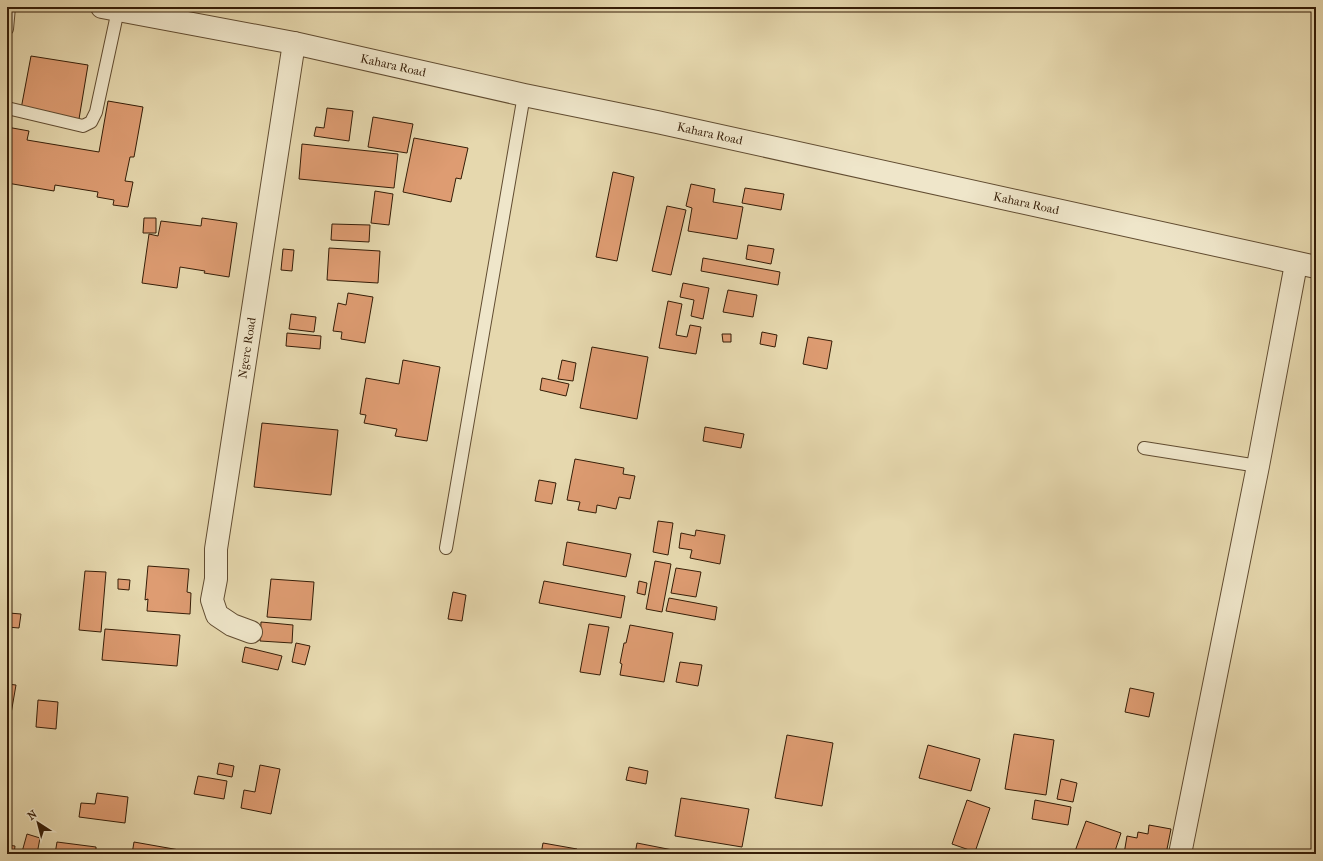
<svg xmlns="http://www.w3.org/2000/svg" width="1323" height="861" viewBox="0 0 1323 861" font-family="'IM FELL French Canon',serif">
<rect width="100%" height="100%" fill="#e6d8ae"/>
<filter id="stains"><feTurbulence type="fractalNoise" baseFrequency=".005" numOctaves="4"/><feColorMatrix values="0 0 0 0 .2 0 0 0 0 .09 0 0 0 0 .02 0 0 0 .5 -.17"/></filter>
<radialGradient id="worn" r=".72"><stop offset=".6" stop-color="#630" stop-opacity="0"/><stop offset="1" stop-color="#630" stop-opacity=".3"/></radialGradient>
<!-- building -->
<g fill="#de9c72" stroke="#351d07">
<path d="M 31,56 L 88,65 L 79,119 L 21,109 Z"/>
<path d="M 108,101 L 143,107 L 134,157 L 130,157 L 125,181 L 133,182 L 128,207 L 113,205 L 114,200 L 97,197 L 98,192 L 55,185 L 54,191 L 7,183 L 7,127 L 29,131 L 27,140 L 99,152 Z"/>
<path d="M 327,108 L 353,111 L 349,141 L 314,136 L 316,127 L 324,128 Z"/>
<path d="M 373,117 L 413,124 L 407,153 L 368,147 Z"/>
<path d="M 414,138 L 468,148 L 461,179 L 456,178 L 451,202 L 403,192 Z"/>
<path d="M 302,144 L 398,154 L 394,188 L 299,179 Z"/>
<path d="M 613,172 L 634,177 L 617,261 L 596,257 Z"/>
<path d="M 691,184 L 715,189 L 713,202 L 743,207 L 737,239 L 688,231 L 692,208 L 686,206 Z"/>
<path d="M 745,188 L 784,194 L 781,210 L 742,203 Z"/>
<path d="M 375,191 L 393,194 L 389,225 L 371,223 Z"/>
<path d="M 667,206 L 686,210 L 671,275 L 652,271 Z"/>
<path d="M 144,218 L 156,218 L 156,233 L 143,233 Z"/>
<path d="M 202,218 L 237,223 L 229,277 L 204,273 L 205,271 L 180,267 L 177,288 L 142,283 L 149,234 L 158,236 L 161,221 L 201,226 Z"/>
<path d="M 332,224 L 370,225 L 369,242 L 331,240 Z"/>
<path d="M 748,245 L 774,249 L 771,264 L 746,259 Z"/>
<path d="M 329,248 L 380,251 L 378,283 L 327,280 Z"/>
<path d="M 283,249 L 294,250 L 292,271 L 281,270 Z"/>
<path d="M 703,258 L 780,272 L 778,285 L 701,271 Z"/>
<path d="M 683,283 L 709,288 L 703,319 L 691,316 L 694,300 L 680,297 Z"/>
<path d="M 728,290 L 757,295 L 753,317 L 723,312 Z"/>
<path d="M 348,293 L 373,297 L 365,343 L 341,339 L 342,332 L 333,331 L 338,303 L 346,305 Z"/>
<path d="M 668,301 L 682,304 L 676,335 L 687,337 L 690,325 L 701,327 L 696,354 L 659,348 Z"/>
<path d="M 291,314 L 316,317 L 314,332 L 289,329 Z"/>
<path d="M 762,332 L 777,335 L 775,347 L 760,344 Z"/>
<path d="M 287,333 L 321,336 L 320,349 L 286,346 Z"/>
<path d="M 722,334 L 731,334 L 731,342 L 723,342 Z"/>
<path d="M 808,337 L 832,341 L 827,369 L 803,364 Z"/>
<path d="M 592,347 L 648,357 L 637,419 L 580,408 Z"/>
<path d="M 403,360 L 440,367 L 427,441 L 395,436 L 397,429 L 364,423 L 366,415 L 360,414 L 366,378 L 399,384 Z"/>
<path d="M 562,360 L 576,363 L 573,381 L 558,379 Z"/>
<path d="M 542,378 L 569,384 L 566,396 L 540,390 Z"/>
<path d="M 262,423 L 338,430 L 331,495 L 254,487 Z"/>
<path d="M 705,427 L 744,434 L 741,448 L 703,441 Z"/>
<path d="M 575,459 L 624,468 L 623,474 L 635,476 L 630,499 L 619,497 L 616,509 L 597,505 L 596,513 L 578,510 L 580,502 L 567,500 Z"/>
<path d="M 539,480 L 556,483 L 552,504 L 535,501 Z"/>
<path d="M 658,521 L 673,523 L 668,555 L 653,552 Z"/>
<path d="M 696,530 L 725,535 L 720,564 L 690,558 L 692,550 L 679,548 L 681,533 L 695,536 Z"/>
<path d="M 567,542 L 631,554 L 626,577 L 563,565 Z"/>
<path d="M 655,561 L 671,564 L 662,612 L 646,609 Z"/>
<path d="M 148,566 L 189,569 L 187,592 L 191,593 L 190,614 L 147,611 L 148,599 L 145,600 Z"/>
<path d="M 676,568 L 701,572 L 696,597 L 671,593 Z"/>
<path d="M 85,571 L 106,572 L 101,632 L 79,630 Z"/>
<path d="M 118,579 L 130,580 L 129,590 L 118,589 Z"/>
<path d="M 271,579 L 314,582 L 311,620 L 267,617 Z"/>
<path d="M 544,581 L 625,596 L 621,618 L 539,603 Z"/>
<path d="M 639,581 L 647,583 L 645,595 L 637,593 Z"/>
<path d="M 453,592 L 466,595 L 462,621 L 448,619 Z"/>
<path d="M 669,598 L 717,607 L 715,620 L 666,611 Z"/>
<path d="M 9,613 L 21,614 L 19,628 L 7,627 Z"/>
<path d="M 261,622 L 293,625 L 292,643 L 260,641 Z"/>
<path d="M 589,624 L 609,627 L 600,675 L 580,672 Z"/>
<path d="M 630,625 L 673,633 L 664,682 L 620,675 L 622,664 L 620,663 L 624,643 L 626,643 Z"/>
<path d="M 105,629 L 180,635 L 177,666 L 102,660 Z"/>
<path d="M 296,643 L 310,646 L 305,665 L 292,662 Z"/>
<path d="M 245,647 L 282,656 L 278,670 L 242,662 Z"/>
<path d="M 680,662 L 702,665 L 698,686 L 676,682 Z"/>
<path d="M 7,684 L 16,685 L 8,731 L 7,731 Z"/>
<path d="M 1130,688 L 1154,693 L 1149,717 L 1125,712 Z"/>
<path d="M 38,700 L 58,702 L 56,729 L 36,727 Z"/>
<path d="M 1014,734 L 1054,740 L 1046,795 L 1005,789 Z"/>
<path d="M 787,735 L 833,743 L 822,806 L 775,798 Z"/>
<path d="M 928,745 L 980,759 L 971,791 L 919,778 Z"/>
<path d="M 219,763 L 234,766 L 232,777 L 217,774 Z"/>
<path d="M 260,765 L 280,769 L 271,814 L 241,808 L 244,790 L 255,792 Z"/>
<path d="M 629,767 L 648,771 L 646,784 L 626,780 Z"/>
<path d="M 198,776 L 227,781 L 224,799 L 194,794 Z"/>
<path d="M 1061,779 L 1077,783 L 1073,802 L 1057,799 Z"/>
<path d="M 97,793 L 128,797 L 125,823 L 79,817 L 81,803 L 95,804 Z"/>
<path d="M 681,798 L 749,809 L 742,847 L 675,836 Z"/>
<path d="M 967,800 L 990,808 L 975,852 L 952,844 Z"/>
<path d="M 1035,800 L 1071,807 L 1068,825 L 1032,819 Z"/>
<path d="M 1086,821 L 1121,833 L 1114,854 L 1074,854 Z"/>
<path d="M 1149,825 L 1171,829 L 1166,854 L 1124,854 L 1127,836 L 1137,838 L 1138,832 L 1148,834 Z"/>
<path d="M 27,834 L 40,838 L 37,854 L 22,852 Z"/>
<path d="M 57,842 L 96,847 L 96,854 L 55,854 Z"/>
<path d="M 134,842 L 202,854 L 132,854 Z"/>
<path d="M 543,843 L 577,849 L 576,854 L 541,854 Z"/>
<path d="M 637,843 L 693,854 L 635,854 Z"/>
<path d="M 7,845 L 15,846 L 14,854 L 7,854 Z"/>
</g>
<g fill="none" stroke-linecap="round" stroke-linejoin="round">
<defs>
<g id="service">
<path d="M 7,29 L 9,7"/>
<path d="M 7,108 L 83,126 L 91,122 L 96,112 L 118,10"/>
<path d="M 1144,448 L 1258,466"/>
<path d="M 446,548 L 524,95"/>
</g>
<g id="minor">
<path id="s1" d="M 251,632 L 232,625 L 217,615 L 212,600 L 216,579 L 216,549 L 294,43"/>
<path d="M 1180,854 L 1258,466 L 1296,264"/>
</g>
<g id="tertiary">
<path id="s2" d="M 102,7 L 294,43 L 524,95 L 657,122 L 1316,267"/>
</g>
</defs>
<!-- service casing -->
<use href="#service" stroke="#614c31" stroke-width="14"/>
<!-- minor casing -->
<use href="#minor" stroke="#614c31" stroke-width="24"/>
<!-- tertiary casing -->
<use href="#tertiary" stroke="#614c31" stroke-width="24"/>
<!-- service -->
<use href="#service" stroke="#efe6ca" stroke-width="12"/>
<!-- minor -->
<use href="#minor" stroke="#efe6ca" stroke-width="22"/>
<!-- tertiary -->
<use href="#tertiary" stroke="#efe6ca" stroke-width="22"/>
</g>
<g text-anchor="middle" stroke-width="3" stroke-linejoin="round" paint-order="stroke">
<!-- street labels -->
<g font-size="12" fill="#351d07" stroke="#efe6ca">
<text dy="4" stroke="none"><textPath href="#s2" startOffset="297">Kahara Road</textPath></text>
<text dy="4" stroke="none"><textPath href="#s2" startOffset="621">Kahara Road</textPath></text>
<text dy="4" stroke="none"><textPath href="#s2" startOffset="945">Kahara Road</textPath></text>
<text dy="4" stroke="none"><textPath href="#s1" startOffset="309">Ngere Road</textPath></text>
</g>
</g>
<!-- margin -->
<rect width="1323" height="861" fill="none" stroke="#e6d8ae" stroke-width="24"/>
<rect x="8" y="8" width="1307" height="845" fill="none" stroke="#351d07" stroke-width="2"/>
<rect x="12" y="12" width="1299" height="837" fill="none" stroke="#351d07"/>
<!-- north arrow -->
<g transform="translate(38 823) rotate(324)" stroke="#efe6ca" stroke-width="3" paint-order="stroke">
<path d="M0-3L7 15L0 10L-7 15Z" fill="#351d07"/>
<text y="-6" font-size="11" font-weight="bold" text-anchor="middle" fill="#351d07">N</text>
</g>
<rect width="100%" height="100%" filter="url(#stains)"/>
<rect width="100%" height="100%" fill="url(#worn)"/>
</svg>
